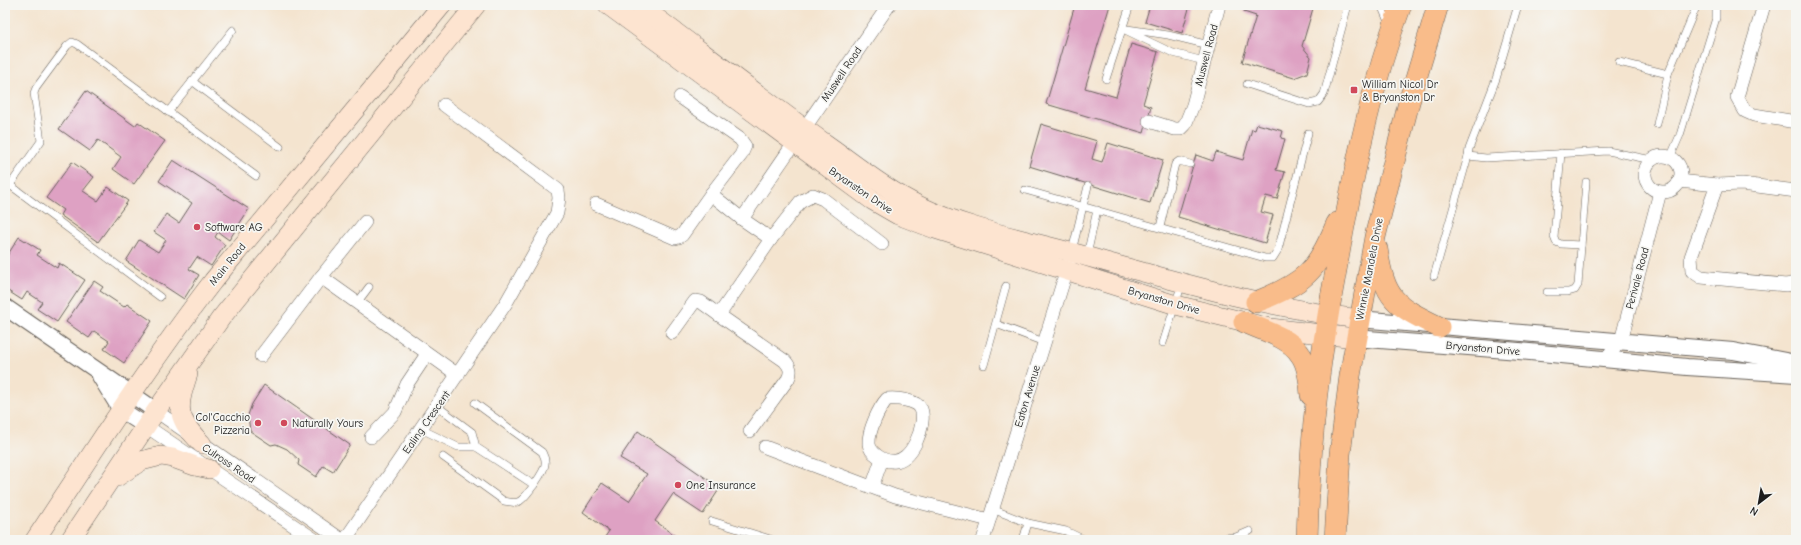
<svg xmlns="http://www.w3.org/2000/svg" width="1801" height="545" viewBox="0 0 1801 545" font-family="'Comic Neue',sans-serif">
<rect width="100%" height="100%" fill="#f6f6f2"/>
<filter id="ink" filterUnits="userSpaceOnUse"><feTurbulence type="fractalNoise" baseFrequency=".025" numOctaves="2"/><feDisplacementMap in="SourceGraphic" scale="8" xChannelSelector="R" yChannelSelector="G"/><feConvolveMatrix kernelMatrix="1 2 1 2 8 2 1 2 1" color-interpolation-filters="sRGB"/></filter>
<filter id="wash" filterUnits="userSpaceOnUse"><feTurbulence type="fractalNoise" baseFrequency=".012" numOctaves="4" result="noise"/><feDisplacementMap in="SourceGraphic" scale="16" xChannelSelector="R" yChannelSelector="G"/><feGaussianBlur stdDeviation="0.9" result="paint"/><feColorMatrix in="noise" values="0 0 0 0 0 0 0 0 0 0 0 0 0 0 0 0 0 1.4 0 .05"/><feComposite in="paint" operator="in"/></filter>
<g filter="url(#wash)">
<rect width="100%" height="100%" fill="#f4e4cf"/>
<g id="blocks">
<!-- building -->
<g fill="#dea1c3">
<path d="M 1075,5 L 1110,5 L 1085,88 L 1116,97 L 1131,44 L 1158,52 L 1143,104 L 1151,107 L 1144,133 L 1046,104 Z"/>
<path d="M 1150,5 L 1190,5 L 1182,33 L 1145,22 Z"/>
<path d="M 1246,5 L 1314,5 L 1302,46 L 1311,57 L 1307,73 L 1294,78 L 1242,62 L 1256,16 L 1244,12 Z"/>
<path d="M 86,91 L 135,126 L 138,122 L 165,141 L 134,184 L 113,169 L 121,157 L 98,140 L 90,151 L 59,129 Z"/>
<path d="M 1041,124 L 1097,141 L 1092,159 L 1102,162 L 1108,143 L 1163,160 L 1150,203 L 1029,166 Z"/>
<path d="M 1257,124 L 1283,131 L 1281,138 L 1285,139 L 1276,170 L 1285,172 L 1277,199 L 1266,196 L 1261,212 L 1273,215 L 1265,243 L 1178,217 L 1196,155 L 1213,161 L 1216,152 L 1243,160 L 1252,129 L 1255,130 Z"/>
<path d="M 173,160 L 249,209 L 229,240 L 218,232 L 215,237 L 225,245 L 211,266 L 197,257 L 189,269 L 199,275 L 184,299 L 126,261 L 139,240 L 158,252 L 166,240 L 154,232 L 166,214 L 179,223 L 192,203 L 159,181 Z"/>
<path d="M 72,162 L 94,177 L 83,191 L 98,201 L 108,187 L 128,201 L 98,242 L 60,215 L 63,210 L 46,198 Z"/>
<path d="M 19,237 L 40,250 L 37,255 L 57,268 L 59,263 L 85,280 L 57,322 L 37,309 L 42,302 L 27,292 L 22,300 L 5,289 L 5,259 Z"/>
<path d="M 94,281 L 103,287 L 100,291 L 124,307 L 127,304 L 152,321 L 124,363 L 104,349 L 109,341 L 94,331 L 89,338 L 66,322 Z"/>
<path d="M 264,385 L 350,445 L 333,472 L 323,466 L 316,477 L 298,465 L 299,460 L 287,449 L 276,444 L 271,445 L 250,431 L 248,415 L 252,404 Z"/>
<path d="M 638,431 L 720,488 L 703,514 L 673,494 L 655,521 L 682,540 L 603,540 L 609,531 L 583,512 L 602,483 L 629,501 L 647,474 L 620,458 Z"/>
</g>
</g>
</g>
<g filter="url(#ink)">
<use href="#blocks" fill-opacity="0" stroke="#68625b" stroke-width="1"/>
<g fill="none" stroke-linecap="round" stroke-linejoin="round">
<defs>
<g id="service">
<path d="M 1381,5 L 1389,24"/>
<path d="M 1518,5 L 1496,79 L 1469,149 L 1468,156 L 1486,158 L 1608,151 L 1652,160"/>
<path d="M 1123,29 L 1173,53 L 1204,61"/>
<path d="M 1127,29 L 1168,35 L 1209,45"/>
<path d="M 1619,62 L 1668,74"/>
<path d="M 1106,79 L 1130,5"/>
<path d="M 192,81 L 280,147"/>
<path d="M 1247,84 L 1309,104 L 1318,102 L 1324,94 L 1348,5"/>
<path d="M 168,112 L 233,30"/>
<path d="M 1657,124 L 1668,74 L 1697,5"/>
<path d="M 1561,153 L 1554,237 L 1556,242 L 1561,244 L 1581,245"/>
<path d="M 1670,158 L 1680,135 L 1716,18 L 1716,5"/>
<path d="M 10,185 L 41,141 L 34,93 L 36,88 L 67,46 L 72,42 L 77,44 L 256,176"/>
<path d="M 1025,190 L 1265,258 L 1273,258 L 1278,250 L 1308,133"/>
<path d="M 5,192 L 10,185 L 160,297"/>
<path d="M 1160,227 L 1175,164 L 1179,161 L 1190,164"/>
<path d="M 1072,251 L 1088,186"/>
<path d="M 1087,255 L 1097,210"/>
<path d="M 1434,276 L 1468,156"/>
<path d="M 1547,292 L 1568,292 L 1575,290 L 1578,285 L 1586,182"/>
<path d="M 357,303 L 369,287"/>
<path d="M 996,324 L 1044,342"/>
<path d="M 1163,343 L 1182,283"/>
<path d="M 984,365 L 1006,286"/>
<path d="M 437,406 L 472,432 L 476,447"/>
<path d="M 421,429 L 458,447 L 476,447 L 534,485"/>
<path d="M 443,457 L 504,501 C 510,502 515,504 520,501 C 527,496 545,471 545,464 C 546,459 544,456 542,452 L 475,403"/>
<path d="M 992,509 L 1028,523 L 1066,531 L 1085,540"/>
<path d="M 712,521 L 770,539"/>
<path d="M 1023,540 L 1028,523"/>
<path d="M 1200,540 L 1236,537 L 1250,531"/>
</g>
<g id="minor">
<path d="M 1764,5 L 1737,97 L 1745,111 L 1754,115 L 1796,122"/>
<path d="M 680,97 L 740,139 L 745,146 L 741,155 L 711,194"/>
<path d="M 1149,121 L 1175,129 L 1181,129 L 1185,125 L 1193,105 L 1219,5"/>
<circle cx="1663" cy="174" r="18"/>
<path d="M 1679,181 L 1717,185 L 1691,257 L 1692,271 L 1701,277 L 1786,285 L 1792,284 L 1796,281"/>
<path d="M 1717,185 L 1742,184 L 1796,191"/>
<path d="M 596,204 L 675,238 L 679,237 L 682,235 L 711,194 L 742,219"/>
<path d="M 771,239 L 800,202 L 813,195 L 823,199 L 882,244"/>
<path d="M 321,277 L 458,375"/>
<path d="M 672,333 L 695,301 L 701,302 L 719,315"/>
<path d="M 261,356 L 321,277 L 365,222"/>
<path d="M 1605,359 L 1621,341 L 1660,192"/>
<path d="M 887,399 C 896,398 917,400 921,409 C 927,423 912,464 892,461 C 883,461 870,453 869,444 C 868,431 879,408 887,399 Z"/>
<path d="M 156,411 L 342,540"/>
<path d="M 146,426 L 315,540"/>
<path d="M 750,431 L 788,379 C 792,371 790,367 785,361 L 719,315 L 771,239 L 742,219 L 889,5"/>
<path d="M 371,437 L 395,412 L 407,384 L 427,354"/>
<path d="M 765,447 L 895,496 L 989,520"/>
<path d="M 872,487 L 882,459"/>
<path d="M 345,540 L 506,303 L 557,213 L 559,198 L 558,190 L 444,105"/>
<path d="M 983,540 L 1069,263"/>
</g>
<g id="tertiary">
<path d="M 5,307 L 156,411"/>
<path d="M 1359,319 L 1733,351 L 1796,363"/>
<path d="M 1355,338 L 1519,351 L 1687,367 L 1796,374"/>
<path d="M 100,376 L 121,410 L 146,426"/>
</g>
<g id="secondary">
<path d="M 608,5 L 872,200 L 898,215 L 935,229 L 1176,305 L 1270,328 L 1355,338"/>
<path d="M 639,5 C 701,51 763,99 826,144 C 856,165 886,190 920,206 C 968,229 1023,239 1074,253 C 1168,279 1262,307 1359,319"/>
<path d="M 188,374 C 177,408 175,417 202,444"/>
<path d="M 117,477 L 141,461 L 161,456 L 173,458 L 195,466 L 209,469"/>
<path d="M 35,540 C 93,452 149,364 213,281 L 442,5"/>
<path d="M 70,540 L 156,411 L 221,318 L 476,5"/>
</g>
<g id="primary">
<path d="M 1377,249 C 1385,300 1394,305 1439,327"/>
<path d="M 1256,302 C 1305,283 1317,271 1337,223"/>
<path d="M 1244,322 C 1262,330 1289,337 1300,354 C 1308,364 1310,383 1311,395"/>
<path d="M 1307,540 C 1309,472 1314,402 1325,335 C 1329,306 1335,277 1340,248 C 1355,166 1372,83 1401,5"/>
<path d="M 1335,540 L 1340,454 L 1350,376 L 1375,237 L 1409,102 L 1438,5"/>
</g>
</defs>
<!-- service casing -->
<use href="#service" stroke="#68625b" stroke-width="8"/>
<!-- minor casing -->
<use href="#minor" stroke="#68625b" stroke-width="14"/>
<!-- tertiary casing -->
<use href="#tertiary" stroke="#68625b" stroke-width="18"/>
<!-- secondary casing -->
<use href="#secondary" stroke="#68625b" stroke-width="20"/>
<!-- primary casing -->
<use href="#primary" stroke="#68625b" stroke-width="22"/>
<!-- service -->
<use href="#service" stroke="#fff" stroke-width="7"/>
<!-- minor -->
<use href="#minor" stroke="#fff" stroke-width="13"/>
<!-- tertiary -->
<use href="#tertiary" stroke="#fff" stroke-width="16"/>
<!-- secondary -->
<use href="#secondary" stroke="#fde4d0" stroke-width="19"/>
<!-- primary -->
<use href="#primary" stroke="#f9bc8a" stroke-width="21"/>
</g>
</g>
<!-- markers -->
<g fill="#d1495b" stroke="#f6f6f2" stroke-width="1.5">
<rect x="1350" y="86" width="8" height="8" rx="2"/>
<circle cx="197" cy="227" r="4"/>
<circle cx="258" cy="423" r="4"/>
<circle cx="284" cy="423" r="4"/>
<circle cx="678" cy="485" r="4"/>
</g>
<g text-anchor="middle" stroke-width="3.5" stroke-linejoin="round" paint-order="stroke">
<!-- street labels -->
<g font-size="11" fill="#1c1c1c" stroke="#f6f6f2">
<text transform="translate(1206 55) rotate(-75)" y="4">Muswell Road</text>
<text transform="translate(841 74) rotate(-56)" y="4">Muswell Road</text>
<text transform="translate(861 190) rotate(34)" y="4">Bryanston Drive</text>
<text transform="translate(227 264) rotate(-51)" y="4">Main Road</text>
<text transform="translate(1369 269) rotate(-79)" y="4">Winnie Mandela Drive</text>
<text transform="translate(1637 278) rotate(-75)" y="4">Perivale Road</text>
<text transform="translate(1164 300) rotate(16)" y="4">Bryanston Drive</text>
<text transform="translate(1483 348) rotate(5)" y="4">Bryanston Drive</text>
<text transform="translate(1027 396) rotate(-73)" y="4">Eaton Avenue</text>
<text transform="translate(426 422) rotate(-55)" y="4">Ealing Crescent</text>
<text transform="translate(229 463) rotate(34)" y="4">Culross Road</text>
</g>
<!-- poi labels -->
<g font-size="11" fill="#1c1c1c" stroke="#f6f6f2" text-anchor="start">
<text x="1362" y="88">William Nicol Dr<tspan x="1362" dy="13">&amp; Bryanston Dr</tspan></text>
<text x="205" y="231">Software AG</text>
<text x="250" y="421" text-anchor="end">Col'Cacchio<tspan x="250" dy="13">Pizzeria</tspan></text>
<text x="292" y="427">Naturally Yours</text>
<text x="686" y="489">One Insurance</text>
</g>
</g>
<!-- margin -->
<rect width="1801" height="545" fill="none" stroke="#f6f6f2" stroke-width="20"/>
<!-- north arrow -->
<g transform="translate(1759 503) rotate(211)" stroke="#f6f6f2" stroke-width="3" paint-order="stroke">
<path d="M0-3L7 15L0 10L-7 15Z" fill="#1c1c1c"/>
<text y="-6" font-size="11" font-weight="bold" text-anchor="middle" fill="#1c1c1c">N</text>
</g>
</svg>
